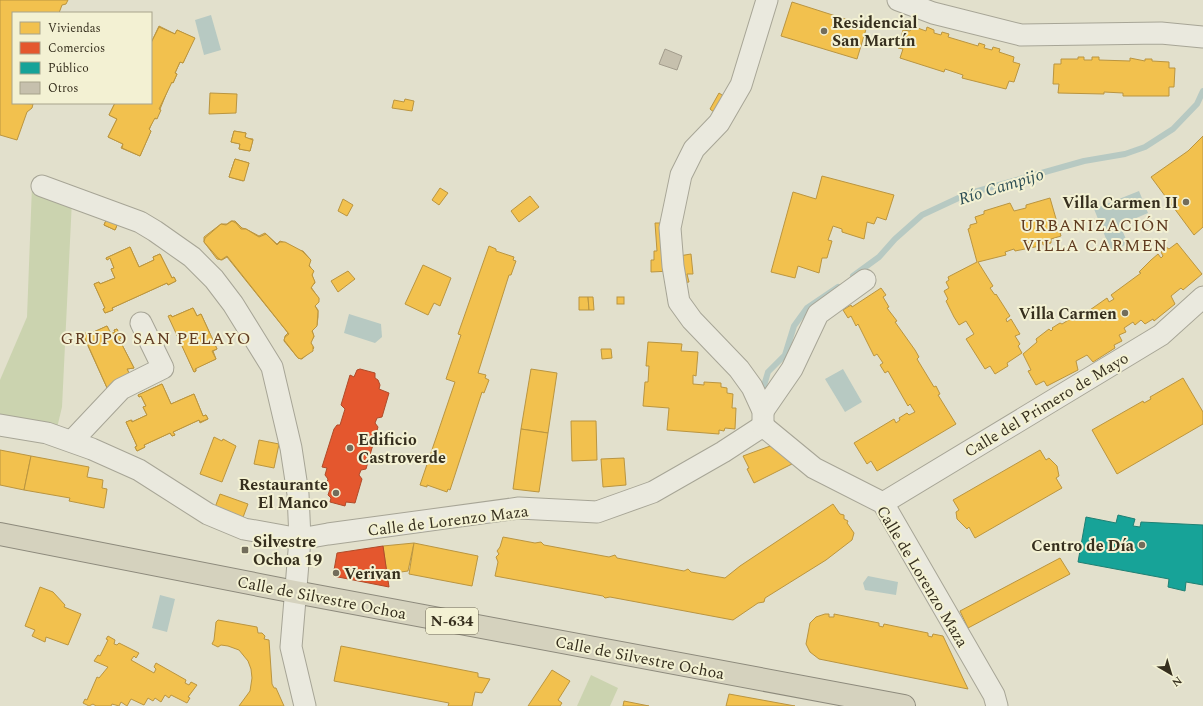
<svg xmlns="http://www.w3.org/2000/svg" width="1203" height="706" viewBox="0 0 1203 706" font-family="Spectral,serif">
<rect width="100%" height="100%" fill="#e2e0cc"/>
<!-- green -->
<g fill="#cbd3af">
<path d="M 32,186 L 72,200 L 62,407 L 57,428 L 0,418 L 0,380 L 27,317 Z"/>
<path d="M 591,675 L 618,688 L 610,706 L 577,706 Z"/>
</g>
<!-- water -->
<g fill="#b7c9c2">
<path d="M 211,15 L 221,50 L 204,55 L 195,20 Z"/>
<path d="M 1139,191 L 1148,213 L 1120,225 L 1128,244 L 1111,251 L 1094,209 Z"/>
<path d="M 349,314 L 381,324 L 382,337 L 375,343 L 344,333 Z"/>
<path d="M 843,369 L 862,402 L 845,412 L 825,379 Z"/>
<path d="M 868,576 L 898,582 L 896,595 L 865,590 L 863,583 Z"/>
<path d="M 160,595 L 175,599 L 167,632 L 152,628 Z"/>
</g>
<!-- homes -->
<g fill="#f2c14e" stroke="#ba9540">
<path d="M 0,0 L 68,0 L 66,4 L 62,5 L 59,13 L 13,13 L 13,103 L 33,104 L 32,108 L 27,112 L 17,140 L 0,135 Z"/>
<path d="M 792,2 L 867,26 L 857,59 L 781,36 Z"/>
<path d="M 159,26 L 175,34 L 177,30 L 194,38 L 183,63 L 180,62 L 175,73 L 177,74 L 173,83 L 171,82 L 156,119 L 154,118 L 149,130 L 151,131 L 140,156 L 121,148 L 123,144 L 108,137 L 117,119 L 109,115 L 115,103 L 151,103 L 151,43 Z"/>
<path d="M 912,26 L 926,31 L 927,27 L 934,30 L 934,33 L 941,35 L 942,32 L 949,34 L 948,37 L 978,46 L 979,43 L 985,45 L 984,48 L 992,50 L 993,47 L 1000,49 L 999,52 L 1014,57 L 1013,62 L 1020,64 L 1014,82 L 1009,81 L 1006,89 L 962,78 L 963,75 L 945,69 L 944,72 L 900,58 L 903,49 L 898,48 L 903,30 L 910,31 Z"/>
<path d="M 159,27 L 175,34 L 177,30 L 195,38 L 183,63 L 180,62 L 175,73 L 177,74 L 173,83 L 172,82 L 159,109 L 161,110 L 157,119 L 155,118 L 149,129 L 151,131 L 140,156 L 122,148 L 123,144 L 108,137 L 117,119 L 109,115 L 115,103 L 151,103 L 151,43 Z"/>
<path d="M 1078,57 L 1084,57 L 1084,60 L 1092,60 L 1092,57 L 1099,57 L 1099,60 L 1130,61 L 1130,58 L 1145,61 L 1145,59 L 1152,59 L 1152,61 L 1169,62 L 1169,68 L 1175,68 L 1174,87 L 1169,87 L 1169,96 L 1123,96 L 1123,93 L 1104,92 L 1104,94 L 1058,93 L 1059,84 L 1053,84 L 1054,64 L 1061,64 L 1061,59 L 1078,59 Z"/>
<path d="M 210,93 L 237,94 L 236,113 L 209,114 Z"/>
<path d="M 719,93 L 725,97 L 715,113 L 710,109 Z"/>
<path d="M 405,99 L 414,101 L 412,111 L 392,108 L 394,100 L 404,102 Z"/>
<path d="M 234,131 L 246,133 L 245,138 L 253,139 L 250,151 L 239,149 L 240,144 L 231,142 Z"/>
<path d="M 234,131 L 246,133 L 245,137 L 253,140 L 250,151 L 239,149 L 240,144 L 231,142 Z"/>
<path d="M 1203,136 L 1203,227 L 1194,235 L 1151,177 L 1188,151 Z"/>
<path d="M 235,159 L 249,163 L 243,181 L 229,177 Z"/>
<path d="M 235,159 L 249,163 L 244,181 L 229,177 Z"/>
<path d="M 822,176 L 894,195 L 886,220 L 877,217 L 874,224 L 867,222 L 864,239 L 842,232 L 842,229 L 833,226 L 828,240 L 832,241 L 827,258 L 822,258 L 819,273 L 798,266 L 795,278 L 771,272 L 793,192 L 816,199 Z"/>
<path d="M 440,188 L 448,193 L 439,205 L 432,200 Z"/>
<path d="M 530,196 L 539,207 L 519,222 L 511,211 Z"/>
<path d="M 1050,198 L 1061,236 L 1051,239 L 1051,243 L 1043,245 L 1042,240 L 1040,240 L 1040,246 L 1015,251 L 1014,249 L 1005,252 L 1006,255 L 978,262 L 993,286 L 990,288 L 995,295 L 996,294 L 1010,316 L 1006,319 L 1007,322 L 1011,319 L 1020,334 L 1015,336 L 1020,344 L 1018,346 L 1022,353 L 1007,363 L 1008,366 L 995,374 L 990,366 L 985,369 L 966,339 L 974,334 L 966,321 L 959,325 L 954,317 L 946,301 L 948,299 L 944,291 L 949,288 L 946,282 L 949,280 L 948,277 L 977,262 L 968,229 L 970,228 L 970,225 L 977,223 L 975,217 L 984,214 L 984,211 L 1010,203 L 1014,211 L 1026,208 L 1026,205 Z"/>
<path d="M 343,199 L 353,205 L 347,216 L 338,211 Z"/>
<path d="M 107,218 L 118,223 L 115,230 L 104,225 Z"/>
<path d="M 107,218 L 118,223 L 115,230 L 104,225 Z"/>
<path d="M 231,221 L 235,221 L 242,228 L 246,229 L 259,236 L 265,233 L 277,244 L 280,241 L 283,242 L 298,250 L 303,251 L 310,259 L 309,265 L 313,271 L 312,275 L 315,283 L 311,287 L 319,299 L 315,306 L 318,310 L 318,317 L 317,325 L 312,330 L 314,337 L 310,342 L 314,348 L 302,359 L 298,358 L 284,341 L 285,336 L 288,333 L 227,257 L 222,260 L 217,259 L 204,242 L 204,237 L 221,224 L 227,224 Z"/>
<path d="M 232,221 L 236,223 L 241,229 L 246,229 L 259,237 L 266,234 L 277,245 L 280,242 L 285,242 L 302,251 L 311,260 L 309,266 L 314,271 L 312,275 L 315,282 L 311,288 L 319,298 L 319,302 L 315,306 L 318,311 L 317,326 L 312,331 L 314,336 L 311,343 L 313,346 L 313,351 L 301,359 L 298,358 L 284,340 L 285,337 L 289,334 L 227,256 L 221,260 L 218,258 L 204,242 L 205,238 L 221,224 L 226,225 Z"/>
<path d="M 655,223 L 668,223 L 671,271 L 651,272 L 651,260 L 654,260 L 654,251 L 657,251 Z"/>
<path d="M 1177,243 L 1202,274 L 1183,290 L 1181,288 L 1171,296 L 1175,304 L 1154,321 L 1153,319 L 1145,324 L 1141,320 L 1135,325 L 1133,322 L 1124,328 L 1126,332 L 1119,335 L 1122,341 L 1114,345 L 1115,348 L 1093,362 L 1087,355 L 1076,361 L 1078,370 L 1047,386 L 1044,381 L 1036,385 L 1028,371 L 1031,370 L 1023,354 L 1037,342 L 1036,339 L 1049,329 L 1051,331 L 1053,329 L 1052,328 L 1060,323 L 1062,324 L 1075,316 L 1077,319 L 1107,298 L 1109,302 L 1114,299 L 1111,295 L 1141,273 L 1139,272 L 1151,260 L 1158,254 L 1161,258 L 1163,256 L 1161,252 L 1166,247 L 1169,249 Z"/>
<path d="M 489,246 L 496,249 L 496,251 L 514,257 L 513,260 L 516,261 L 511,275 L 509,275 L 478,373 L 486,375 L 485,378 L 489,380 L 484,393 L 482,392 L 450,490 L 448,489 L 447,492 L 427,485 L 427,487 L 420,485 L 455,382 L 446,379 L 461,335 L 458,334 Z"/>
<path d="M 130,247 L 139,267 L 154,260 L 153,257 L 160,254 L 172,278 L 174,277 L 176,281 L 168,285 L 167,283 L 112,308 L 113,310 L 105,313 L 103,309 L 105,308 L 94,284 L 99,282 L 100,284 L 115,278 L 111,269 L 114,268 L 110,258 L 107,260 L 106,258 Z"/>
<path d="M 130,247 L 139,267 L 154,260 L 153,257 L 160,254 L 172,278 L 174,277 L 176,281 L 168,285 L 167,283 L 112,308 L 113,310 L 105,313 L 103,309 L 105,308 L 94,284 L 99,282 L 100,284 L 115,278 L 111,269 L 114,268 L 110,258 L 107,260 L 106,258 Z"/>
<path d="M 691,254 L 693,274 L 687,274 L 689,282 L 682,283 L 679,256 Z"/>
<path d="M 423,265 L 451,278 L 440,306 L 434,303 L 428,315 L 405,304 Z"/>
<path d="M 348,271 L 355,279 L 338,292 L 331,281 Z"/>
<path d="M 881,288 L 886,295 L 883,297 L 889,307 L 887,308 L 897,321 L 895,322 L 915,350 L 919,357 L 917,359 L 934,387 L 936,386 L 940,394 L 938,395 L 956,424 L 877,471 L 871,461 L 867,464 L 854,443 L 894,419 L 896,423 L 900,420 L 899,418 L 907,413 L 909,415 L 915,412 L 910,404 L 908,406 L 888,371 L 885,373 L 880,365 L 883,363 L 877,354 L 874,356 L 858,324 L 856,326 L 851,316 L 848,318 L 843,310 L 851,305 L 852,307 Z"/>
<path d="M 579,297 L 588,297 L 589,310 L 579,310 Z"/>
<path d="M 588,297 L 593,297 L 594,310 L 589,310 Z"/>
<rect x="617" y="297" width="7" height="7"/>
<path d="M 193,308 L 197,316 L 201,314 L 217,349 L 213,351 L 216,359 L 196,368 L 196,371 L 194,372 L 169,316 L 171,315 L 172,317 Z"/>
<path d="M 193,308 L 197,316 L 201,314 L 217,349 L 212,351 L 216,359 L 195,369 L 196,371 L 194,372 L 168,316 L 171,315 L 172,317 Z"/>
<path d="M 107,326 L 111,334 L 115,332 L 114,330 L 117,329 L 121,338 L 119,339 L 134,368 L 127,369 L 131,377 L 108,390 L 83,335 L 86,333 L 87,335 Z"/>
<path d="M 107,326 L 111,334 L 115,332 L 114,330 L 117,329 L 121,338 L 119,339 L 134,368 L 127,369 L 131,377 L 108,390 L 83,334 L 86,333 L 87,335 Z"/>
<path d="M 648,342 L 682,344 L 681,351 L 698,352 L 696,376 L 693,375 L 693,384 L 704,385 L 704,382 L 721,383 L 721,387 L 727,388 L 727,393 L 733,394 L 732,408 L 736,408 L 735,429 L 725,428 L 724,431 L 719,430 L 719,434 L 667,430 L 669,408 L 643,406 L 645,382 L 648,382 L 649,366 L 646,366 Z"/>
<path d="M 601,349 L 611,349 L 612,358 L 602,359 Z"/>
<path d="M 531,369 L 557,373 L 548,433 L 521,429 Z"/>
<path d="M 1183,378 L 1203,412 L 1203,424 L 1117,474 L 1092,430 L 1143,401 L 1144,403 L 1151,399 L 1150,397 Z"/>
<path d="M 162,384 L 171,404 L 194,394 L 203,416 L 206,415 L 208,419 L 200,423 L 199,420 L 173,432 L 175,435 L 172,436 L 170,433 L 144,445 L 145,447 L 137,451 L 135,447 L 137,446 L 126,422 L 132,420 L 132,422 L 147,415 L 143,407 L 146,406 L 141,396 L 139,397 L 138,395 Z"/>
<path d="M 162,384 L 171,404 L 194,394 L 203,416 L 206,415 L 208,419 L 200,422 L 199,420 L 173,432 L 175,435 L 172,436 L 170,433 L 144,445 L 145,447 L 137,451 L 135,447 L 137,446 L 126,422 L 131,420 L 132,422 L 147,415 L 143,407 L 146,406 L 141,396 L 139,397 L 138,395 Z"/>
<path d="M 571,421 L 596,421 L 597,460 L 572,461 Z"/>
<path d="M 521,429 L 548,433 L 539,492 L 513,489 Z"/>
<path d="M 214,437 L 222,441 L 223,439 L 236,446 L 222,482 L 200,474 Z"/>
<path d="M 259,440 L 279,444 L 274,468 L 254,464 Z"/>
<path d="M 773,445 L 780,447 L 792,464 L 754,483 L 747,469 L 749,468 L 743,456 Z"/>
<path d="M 0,450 L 31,456 L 24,490 L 0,485 Z"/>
<path d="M 1040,450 L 1046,460 L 1049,458 L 1057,466 L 1059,476 L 1056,478 L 1062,488 L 975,538 L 969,527 L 967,529 L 957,519 L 956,512 L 959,510 L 953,500 Z"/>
<path d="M 31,456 L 89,467 L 87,477 L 103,480 L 102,488 L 107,489 L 104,508 L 69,501 L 70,498 L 24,490 Z"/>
<path d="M 624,458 L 626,485 L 603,487 L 601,459 Z"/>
<path d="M 220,494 L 248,504 L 242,520 L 214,510 Z"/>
<path d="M 833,504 L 840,514 L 844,515 L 844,519 L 848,521 L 847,523 L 854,533 L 852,540 L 826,560 L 765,598 L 764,602 L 758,603 L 733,620 L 610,597 L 605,598 L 603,596 L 495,576 L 498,562 L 496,557 L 499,554 L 497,551 L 500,547 L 503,537 L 535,543 L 541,542 L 544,545 L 609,557 L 615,555 L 617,558 L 684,571 L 688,569 L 691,572 L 725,578 L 740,566 Z"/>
<path d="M 414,543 L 408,571 L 387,574 L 383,546 Z"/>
<path d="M 414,543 L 478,556 L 472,586 L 409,574 Z"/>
<path d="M 1060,558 L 1070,574 L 968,628 L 960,611 Z"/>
<path d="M 40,587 L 53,592 L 65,605 L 64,607 L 81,614 L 68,645 L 46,637 L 45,642 L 32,636 L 35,630 L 25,626 Z"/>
<path d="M 825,614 L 829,614 L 829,617 L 834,617 L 834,614 L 879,623 L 879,626 L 883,627 L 884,624 L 928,633 L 928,636 L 932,637 L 933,634 L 943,636 L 968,689 L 819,659 L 810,652 L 806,644 L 810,623 L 816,617 Z"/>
<path d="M 218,620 L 257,627 L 258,633 L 262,633 L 265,636 L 264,639 L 269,640 L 272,684 L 274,688 L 276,688 L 284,706 L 239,706 L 250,691 L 252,678 L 251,669 L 248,661 L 239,650 L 228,646 L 221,645 L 218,647 L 212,644 L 214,640 L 216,622 Z"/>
<path d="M 108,636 L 115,640 L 114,644 L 117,645 L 119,643 L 139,653 L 136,658 L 134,656 L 131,660 L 154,673 L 156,669 L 154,667 L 156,663 L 186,680 L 185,683 L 189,685 L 191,682 L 197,685 L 188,697 L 190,698 L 187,703 L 171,695 L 169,698 L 165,695 L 161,702 L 155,698 L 153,701 L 148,698 L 144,705 L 131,699 L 127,706 L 121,702 L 119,706 L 112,704 L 111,706 L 96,706 L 93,704 L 89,706 L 83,703 L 85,699 L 87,700 L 97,677 L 99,678 L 108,667 L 94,661 L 98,655 L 100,656 L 108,640 L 106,639 Z"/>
<path d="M 341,646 L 478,673 L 478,677 L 490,679 L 482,693 L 475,692 L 472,706 L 448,706 L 449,703 L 334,681 Z"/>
<path d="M 552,670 L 570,681 L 558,700 L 562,703 L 560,706 L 528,706 Z"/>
<path d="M 729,694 L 795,706 L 726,706 Z"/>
<path d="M 624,701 L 649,706 L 623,706 Z"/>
</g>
<!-- shops -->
<g fill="#e4572e" stroke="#b04b29">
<path d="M 360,369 L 375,373 L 375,378 L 378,380 L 380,385 L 379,389 L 389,393 L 382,417 L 377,418 L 375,423 L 378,427 L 366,469 L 361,470 L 359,475 L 362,479 L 355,503 L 346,502 L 345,506 L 330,502 L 331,498 L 328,495 L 330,489 L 326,485 L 328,479 L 325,475 L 327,468 L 322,467 L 334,429 L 337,425 L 340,425 L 345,409 L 341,405 L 350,375 L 354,377 L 357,370 Z"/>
<path d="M 383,546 L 389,587 L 333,576 L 337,553 Z"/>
</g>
<!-- public -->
<path fill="#17a398" stroke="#208073" d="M 1118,515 L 1135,519 L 1133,526 L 1140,527 L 1141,522 L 1203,525 L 1203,585 L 1186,582 L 1185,591 L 1168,587 L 1169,579 L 1078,562 L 1086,517 L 1116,523 Z"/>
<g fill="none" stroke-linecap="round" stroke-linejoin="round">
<!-- stream -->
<g stroke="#b7c9c2" stroke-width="6">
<path d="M 853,276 L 879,257 L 895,239 L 922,215 L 967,194 L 1084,161 L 1125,154 L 1145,147 L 1173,129 L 1197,104 L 1203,91"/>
<path d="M 763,389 L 768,372 L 785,355 L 794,326 L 807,308 L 838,287"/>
</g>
</g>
<!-- building -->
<path fill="#c6c0ad" stroke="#a29c8c" d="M 665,49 L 682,56 L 677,70 L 659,64 Z"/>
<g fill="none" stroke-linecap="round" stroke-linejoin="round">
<defs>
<g id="street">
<path d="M 898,0 L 933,13 L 1021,35 L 1161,33 L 1203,37"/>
<path d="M 42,186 L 140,222 L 155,231 L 192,257 L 214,279 L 233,304 L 272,367 L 291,448 L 298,494 L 300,539 L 291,647 L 305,706"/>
<path d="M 763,411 L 792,369 L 818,314 L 865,280"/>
<path d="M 0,425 L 47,433 L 92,449 L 139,470 L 208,514 L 244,529 L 300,539 L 328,534 L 519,508 L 597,512 L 653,492 L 723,452 L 763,426"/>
<path d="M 763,426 L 763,411 L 752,387 L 739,369 L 692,320 L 679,302 L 673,266 L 670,228 L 681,175 L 694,149 L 719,123 L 741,85 L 767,0"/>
<path d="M 763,426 L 814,468 L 883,503 L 994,695 L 997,706"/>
<path d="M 72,441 L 121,389 L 163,368 L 141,323"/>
<path d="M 883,503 L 1161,335 L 1203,297"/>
</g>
<path id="highway" d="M 0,534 L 295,592 L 904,706"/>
</defs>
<!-- street casing -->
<use href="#street" stroke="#a7a596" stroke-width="23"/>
<!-- highway casing -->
<use href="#highway" stroke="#8d8a7c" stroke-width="24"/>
<!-- street -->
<use href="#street" stroke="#eae9de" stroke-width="21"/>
<!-- highway -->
<use href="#highway" stroke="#d5d2be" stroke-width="22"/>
</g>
<!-- markers -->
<g fill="#726d5b" stroke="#f3f1d3" stroke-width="1.5">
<circle cx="824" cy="31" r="4"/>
<circle cx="1186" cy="202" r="4"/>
<circle cx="1125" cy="313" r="4"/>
<circle cx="350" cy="448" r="4"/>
<circle cx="336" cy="493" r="4"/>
<circle cx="1142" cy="545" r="4"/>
<rect x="241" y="546" width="8" height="8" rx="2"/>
<circle cx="336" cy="573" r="4"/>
</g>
<g text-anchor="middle" stroke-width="4" stroke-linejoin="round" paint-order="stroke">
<!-- shield labels -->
<rect fill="#f3f1d3" stroke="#6f6954" stroke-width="1" x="426" y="608" width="52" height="26" rx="3"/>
<g font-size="15" font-weight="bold" fill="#362f1e">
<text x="452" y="626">N-634</text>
</g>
<!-- poi labels -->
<g font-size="16" font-weight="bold" fill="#362f1e" stroke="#f3f1d3" text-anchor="start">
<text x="832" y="28">Residencial<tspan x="832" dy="18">San Martín</tspan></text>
<text x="1178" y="208" text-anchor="end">Villa Carmen II</text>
<text x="1117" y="319" text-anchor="end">Villa Carmen</text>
<text x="358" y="445">Edificio<tspan x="358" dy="18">Castroverde</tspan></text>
<text x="328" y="490" text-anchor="end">Restaurante<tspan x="328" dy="18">El Manco</tspan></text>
<text x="253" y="547">Silvestre<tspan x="253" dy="18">Ochoa 19</tspan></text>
<text x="1134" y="551" text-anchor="end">Centro de Día</text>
<text x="344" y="579">Verivan</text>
</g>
<!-- street labels -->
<g font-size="16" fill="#362f1e" stroke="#f3f1d3">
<text transform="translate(1046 404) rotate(-31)" y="6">Calle del Primero de Mayo</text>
<text transform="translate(448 520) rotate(-7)" y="6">Calle de Lorenzo Maza</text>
<text transform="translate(923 576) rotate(59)" y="6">Calle de Lorenzo Maza</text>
<text transform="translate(322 597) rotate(11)" y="6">Calle de Silvestre Ochoa</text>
<text transform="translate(640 657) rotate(11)" y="6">Calle de Silvestre Ochoa</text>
</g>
<!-- water labels -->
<g font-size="17" font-style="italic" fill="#2e4f55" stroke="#f3f1d3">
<text transform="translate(1001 186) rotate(-17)" y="6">Río Campijo</text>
</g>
<!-- neighbourhood labels -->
<g font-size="17" letter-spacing="1" fill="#603b20" stroke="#f3f1d3">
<text x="1095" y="231">URBANIZACIÓN<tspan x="1095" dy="20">VILLA CARMEN</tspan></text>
<text x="156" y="344">GRUPO SAN PELAYO</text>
</g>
</g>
<!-- legend -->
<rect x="12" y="12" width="140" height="92" fill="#f3f1d3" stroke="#a7a38b"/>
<rect x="20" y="22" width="20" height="12" fill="#f2c14e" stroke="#a7a38b"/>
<text x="48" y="32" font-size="12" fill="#362f1e">Viviendas</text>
<rect x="20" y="42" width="20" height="12" fill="#e4572e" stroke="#a7a38b"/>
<text x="48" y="52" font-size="12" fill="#362f1e">Comercios</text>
<rect x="20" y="62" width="20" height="12" fill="#17a398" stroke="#a7a38b"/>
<text x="48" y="72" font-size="12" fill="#362f1e">Público</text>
<rect x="20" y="82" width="20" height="12" fill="#c6c0ad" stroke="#a7a38b"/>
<text x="48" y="92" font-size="12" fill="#362f1e">Otros</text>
<!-- north arrow -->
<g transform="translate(1171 674) rotate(142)" stroke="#f3f1d3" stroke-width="3" paint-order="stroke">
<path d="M0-3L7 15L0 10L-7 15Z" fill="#362f1e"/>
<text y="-6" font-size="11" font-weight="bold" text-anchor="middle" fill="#362f1e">N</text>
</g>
</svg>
